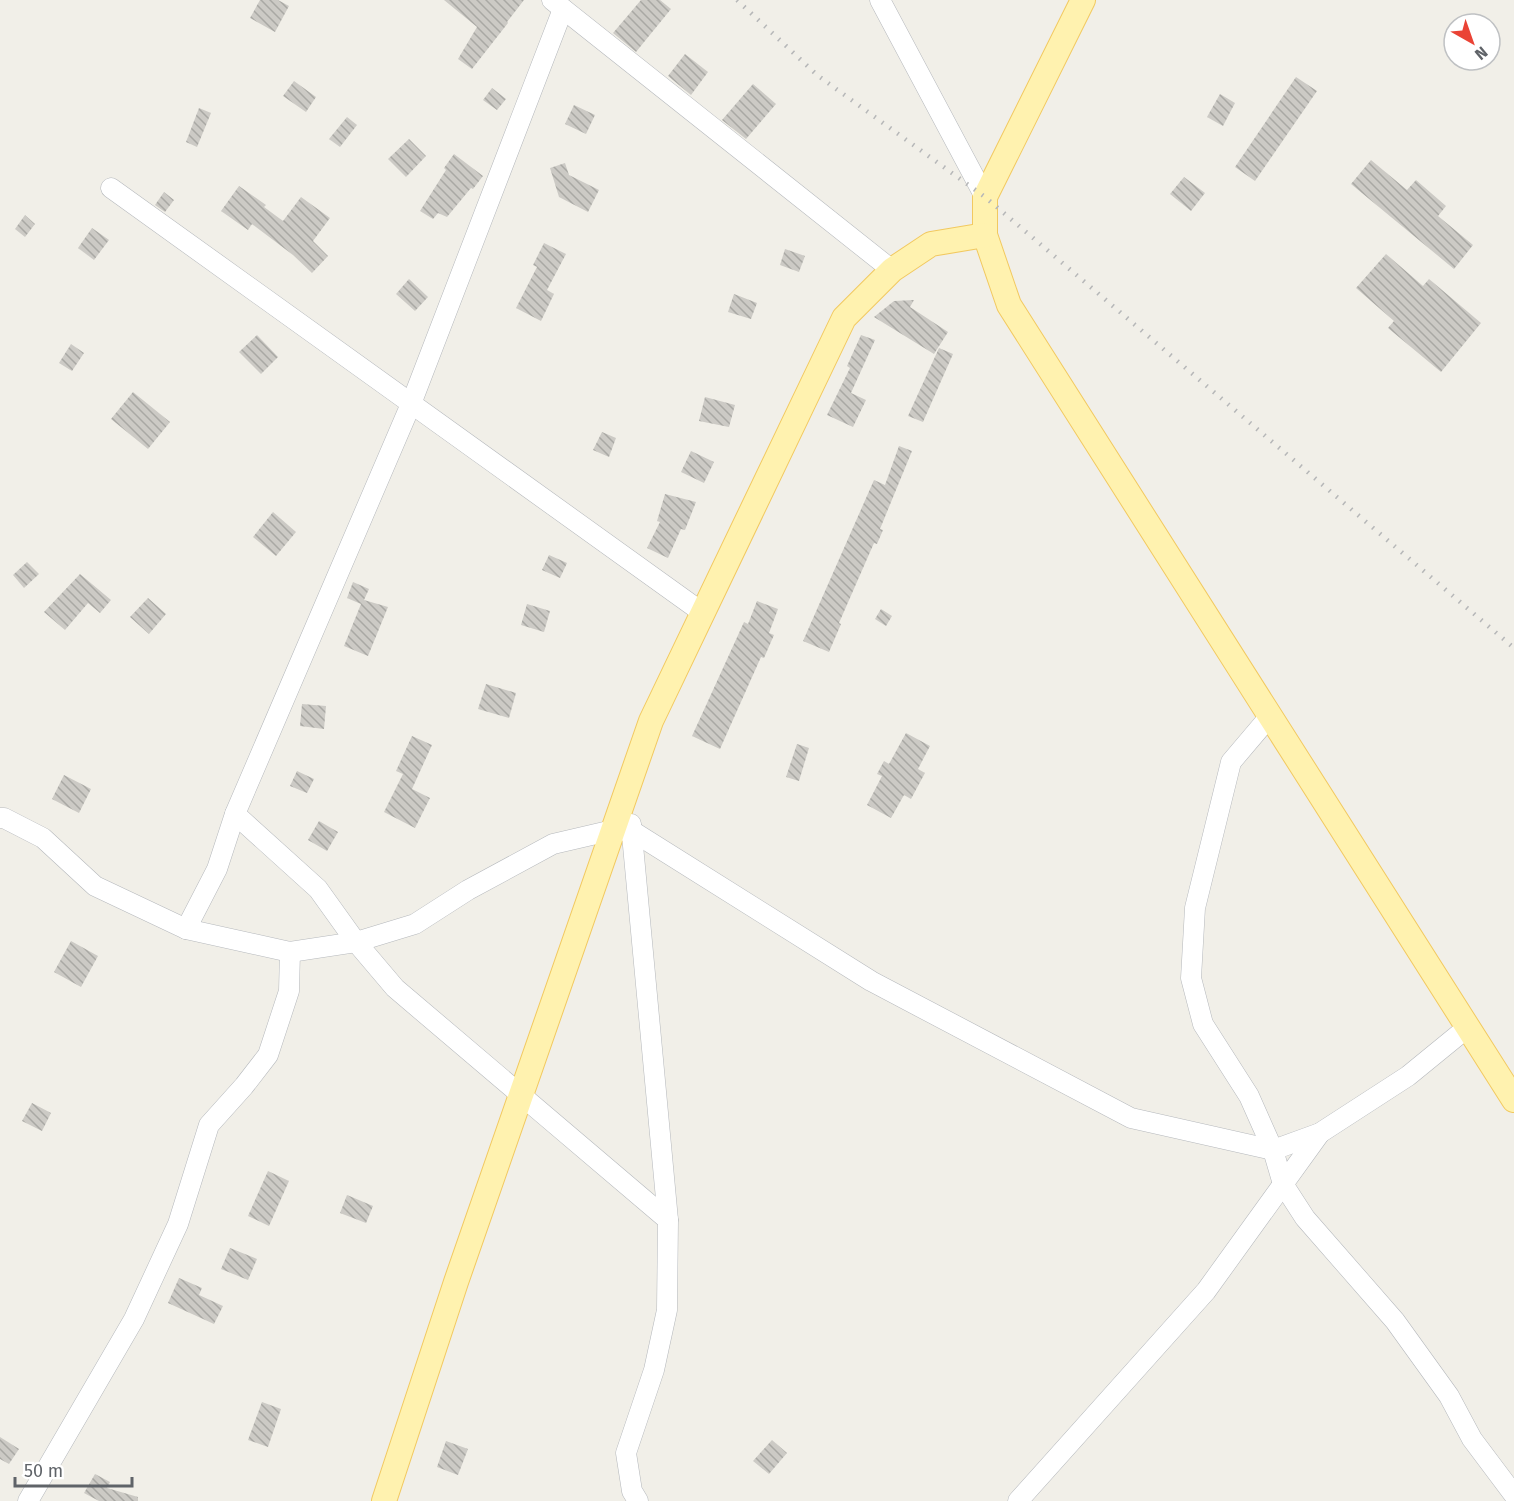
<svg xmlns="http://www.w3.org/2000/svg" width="1514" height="1501" viewBox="0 0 1514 1501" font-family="'Fira Sans',sans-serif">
<defs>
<pattern id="building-back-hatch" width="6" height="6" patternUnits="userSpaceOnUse" patternTransform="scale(1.5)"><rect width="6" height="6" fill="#cccac5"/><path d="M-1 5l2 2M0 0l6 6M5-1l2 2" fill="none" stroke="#a9a8a4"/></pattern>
</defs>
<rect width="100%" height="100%" fill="#f1efe8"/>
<!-- building -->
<g fill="url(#building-back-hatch)">
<path d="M 260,0 L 278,0 L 289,6 L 275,32 L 250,18 Z"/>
<path d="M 444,0 L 524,0 L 507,22 L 508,23 L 472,69 L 458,59 L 477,27 Z"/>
<path d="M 641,0 L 660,0 L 671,9 L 636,52 L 613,33 Z"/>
<path d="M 685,54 L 708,72 L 691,95 L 668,76 Z"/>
<path d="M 1296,77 L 1317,91 L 1255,181 L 1235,167 Z"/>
<path d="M 294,81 L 316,97 L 306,112 L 283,96 Z"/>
<path d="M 753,84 L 776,104 L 746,139 L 722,120 Z"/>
<path d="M 492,88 L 506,99 L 497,110 L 483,100 Z"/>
<path d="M 1220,94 L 1235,103 L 1223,126 L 1207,117 Z"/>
<path d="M 574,105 L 595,115 L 586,134 L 565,124 Z"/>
<path d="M 199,108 L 211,113 L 197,147 L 186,142 Z"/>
<path d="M 347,117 L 357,125 L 340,147 L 329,139 Z"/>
<path d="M 409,139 L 426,156 L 406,177 L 388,159 Z"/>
<path d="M 454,154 L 483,176 L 473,189 L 471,188 L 447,217 L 438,213 L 433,219 L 420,211 L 446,170 L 444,168 Z"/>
<path d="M 1371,160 L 1407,190 L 1416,180 L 1446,206 L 1438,216 L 1473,245 L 1454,269 L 1351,184 Z"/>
<path d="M 565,163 L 569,175 L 599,190 L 588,212 L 559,197 L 550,168 Z"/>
<path d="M 1184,177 L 1205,193 L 1191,211 L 1170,194 Z"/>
<path d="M 239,186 L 266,205 L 264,207 L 283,221 L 301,197 L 330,218 L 313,241 L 328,256 L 312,273 L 293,255 L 252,224 L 248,230 L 221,211 Z"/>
<path d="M 164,192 L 174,200 L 165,212 L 155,205 Z"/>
<path d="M 25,215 L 35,224 L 25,237 L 15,229 Z"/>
<path d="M 92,228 L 109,240 L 94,260 L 78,248 Z"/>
<path d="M 544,243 L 566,254 L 547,290 L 554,294 L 541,321 L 516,308 L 537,267 L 533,265 Z"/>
<path d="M 785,249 L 805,256 L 799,272 L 780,265 Z"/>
<path d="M 1386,254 L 1423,286 L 1429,279 L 1481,323 L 1441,372 L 1388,328 L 1394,321 L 1356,288 Z"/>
<path d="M 409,279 L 428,297 L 415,311 L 396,294 Z"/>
<path d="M 734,294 L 757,303 L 751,319 L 728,312 Z"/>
<path d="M 914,300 L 910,307 L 948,332 L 934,354 L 874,317 L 894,301 Z"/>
<path d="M 257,335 L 278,357 L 261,374 L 239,352 Z"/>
<path d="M 861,335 L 875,340 L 851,393 L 866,400 L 853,427 L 827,415 L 850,368 L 847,366 Z"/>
<path d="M 71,344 L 84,353 L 72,371 L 59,363 Z"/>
<path d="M 939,348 L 953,354 L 923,422 L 908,416 Z"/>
<path d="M 133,392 L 170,422 L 148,449 L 111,419 Z"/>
<path d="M 705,397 L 735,405 L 729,427 L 699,421 Z"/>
<path d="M 602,432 L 616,438 L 609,457 L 593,450 Z"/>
<path d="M 899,446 L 912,451 L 880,529 L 883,530 L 877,544 L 874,543 L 839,623 L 841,624 L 829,652 L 803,641 L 874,480 L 885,485 Z"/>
<path d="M 691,451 L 714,462 L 704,483 L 681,472 Z"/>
<path d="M 665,494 L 696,502 L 685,530 L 681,529 L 668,558 L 647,548 L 660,522 L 657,521 Z"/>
<path d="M 273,512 L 296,532 L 276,556 L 253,537 Z"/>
<path d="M 549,555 L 567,563 L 560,578 L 542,570 Z"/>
<path d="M 27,562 L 39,574 L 24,588 L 13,575 Z"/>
<path d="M 80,574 L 111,600 L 100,613 L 88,603 L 65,630 L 44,612 Z"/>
<path d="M 353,582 L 369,589 L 364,600 L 388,607 L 368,656 L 344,646 L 361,604 L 347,598 Z"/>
<path d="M 148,598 L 166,614 L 149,634 L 130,617 Z"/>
<path d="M 757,601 L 778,609 L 769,633 L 774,635 L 764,658 L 761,657 L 720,749 L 692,736 L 744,622 L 748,624 Z"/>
<path d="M 527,604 L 550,611 L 544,632 L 521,625 Z"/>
<path d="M 881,609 L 892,616 L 886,626 L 875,619 Z"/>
<path d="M 486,684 L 516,693 L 509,718 L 478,709 Z"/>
<path d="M 302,704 L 326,706 L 324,729 L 300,726 Z"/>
<path d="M 906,733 L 930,746 L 918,769 L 925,773 L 911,799 L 904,795 L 891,818 L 867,805 L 882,776 L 877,774 L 884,761 L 889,764 Z"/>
<path d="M 412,736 L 432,745 L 412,789 L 430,798 L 415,828 L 384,812 L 403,774 L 396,771 Z"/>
<path d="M 797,744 L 809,748 L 799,781 L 786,777 Z"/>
<path d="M 297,771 L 314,779 L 307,793 L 290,786 Z"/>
<path d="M 64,775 L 91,789 L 79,813 L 52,799 Z"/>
<path d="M 319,821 L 338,832 L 327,851 L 308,840 Z"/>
<path d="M 71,941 L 98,956 L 81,987 L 54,972 Z"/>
<path d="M 32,1103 L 51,1113 L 42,1131 L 22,1121 Z"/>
<path d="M 268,1171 L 289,1181 L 269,1226 L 248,1216 Z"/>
<path d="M 347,1195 L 373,1206 L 366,1223 L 340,1213 Z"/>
<path d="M 230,1248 L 257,1259 L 248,1280 L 221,1269 Z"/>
<path d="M 179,1278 L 202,1288 L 199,1295 L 223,1306 L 214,1324 L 168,1303 Z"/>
<path d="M 262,1402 L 281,1409 L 268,1447 L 248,1440 Z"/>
<path d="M 0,1437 L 19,1449 L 9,1464 L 0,1459 Z"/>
<path d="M 772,1440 L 787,1453 L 769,1474 L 753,1461 Z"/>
<path d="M 446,1441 L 468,1449 L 458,1475 L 437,1467 Z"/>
<path d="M 95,1474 L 110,1482 L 107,1488 L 138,1497 L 138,1501 L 99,1501 L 84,1493 Z"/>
</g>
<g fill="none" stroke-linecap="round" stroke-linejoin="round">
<defs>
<g id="minor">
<path d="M 552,0 L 892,270"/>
<path d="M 880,0 L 985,197"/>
<path d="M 111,188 L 703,613"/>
<path d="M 1270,716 L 1231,762 L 1195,908 L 1191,978 L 1203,1024 L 1249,1096 L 1273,1150 L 1283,1184 L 1305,1218 L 1395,1321 L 1449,1396 L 1472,1439 L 1514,1495"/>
<path d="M 235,814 L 318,889 L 356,942 L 395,988 L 668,1220"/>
<path d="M 0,818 L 4,818 L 43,838 L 95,886 L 186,929 L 290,952 L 356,942 L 415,924 L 468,890 L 553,844 L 613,830 L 632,831 L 871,981 L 1131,1118 L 1273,1150 L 1320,1133 L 1408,1076 L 1468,1027"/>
<path d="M 631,824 L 668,1220 L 667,1310 L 654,1370 L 626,1453 L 632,1491 L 638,1501"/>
<path d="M 186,929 L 217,869 L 235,814 L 411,404 L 563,9"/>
<path d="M 28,1501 L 134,1319 L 178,1224 L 209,1125 L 244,1086 L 268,1055 L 289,991 L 290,952"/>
<path d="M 1018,1501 L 1206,1291 L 1320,1133"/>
</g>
<g id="major">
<path d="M 1083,0 L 985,197 L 985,235 L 1009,305 L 1514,1100"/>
<path d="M 384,1501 L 456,1282 L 651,721 L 844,318 L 892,270 L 931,244 L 985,235"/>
</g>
</defs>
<!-- minor casing -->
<use href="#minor" stroke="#b5b8bc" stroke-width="21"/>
<!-- major casing -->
<use href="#major" stroke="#f2c960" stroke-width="26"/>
<!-- minor -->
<use href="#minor" stroke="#fff" stroke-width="20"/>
<!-- major -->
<use href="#major" stroke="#fff2af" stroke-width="24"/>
<!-- rail -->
<path stroke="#b6b7b8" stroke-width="4.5" stroke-dasharray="1.5 8" stroke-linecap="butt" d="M 737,0 L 817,75 L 985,197 L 1514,648"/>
</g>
<!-- north arrow -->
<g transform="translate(1472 42) rotate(140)"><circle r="28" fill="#ffffff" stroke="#bfc1c3" stroke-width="1.5"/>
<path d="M0-4.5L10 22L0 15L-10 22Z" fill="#ea4335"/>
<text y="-9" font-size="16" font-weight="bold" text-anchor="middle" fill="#5f6368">N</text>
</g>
<!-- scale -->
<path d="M15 1477v9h117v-9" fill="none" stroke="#5f6368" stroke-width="3"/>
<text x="24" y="1477" font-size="18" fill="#5f6368" stroke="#ffffff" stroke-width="4.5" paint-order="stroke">50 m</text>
</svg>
